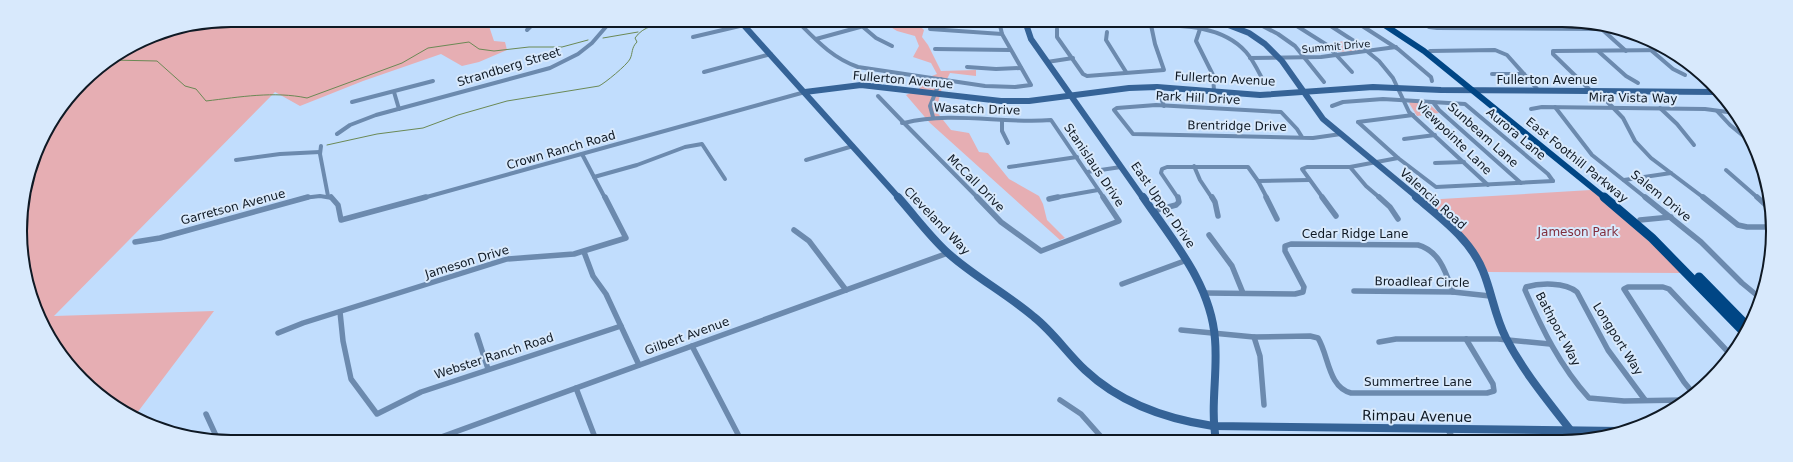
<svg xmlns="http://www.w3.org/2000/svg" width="1793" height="462" viewBox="0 0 1793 462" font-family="'DejaVu Sans',sans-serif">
<rect width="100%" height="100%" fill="#c1ddfd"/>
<!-- green -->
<g fill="#e6aeb3">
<path d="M 231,20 L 487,20 L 494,41 L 505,42 L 507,50 L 479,62 L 462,66 L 441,54 L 363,81 L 300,106 L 275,92 L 54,316 L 214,311 L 134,417 L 126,414 L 64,360 L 27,286 L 20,217 L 42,137 L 92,73 L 150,36 Z"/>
<path d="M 881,21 L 915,21 L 924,30 L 922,37 L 928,45 L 941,71 L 976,70 L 976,76 L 950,73 L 941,91 L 936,111 L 951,130 L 969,133 L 979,152 L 988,153 L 1009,179 L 1039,196 L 1043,204 L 1047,220 L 1065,238 L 1060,240 L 930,123 L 906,95 L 919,89 L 924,79 L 937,74 L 931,63 L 913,57 L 919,46 L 915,36 L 897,31 Z"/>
<path d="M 1349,40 L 1361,50 L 1338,52 L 1329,44 Z"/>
<path d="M 1412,101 L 1428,103 L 1439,113 L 1417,116 L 1409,103 Z"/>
<path d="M 1591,190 L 1609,204 L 1683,273 L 1488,272 L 1475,250 L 1424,200 Z"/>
</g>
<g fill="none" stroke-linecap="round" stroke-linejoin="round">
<!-- stream -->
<g stroke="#6b8955" stroke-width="1">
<path d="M 603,38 L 638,32"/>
<path d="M 111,60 L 157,61 L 185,86 L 196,89 L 206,101 C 240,97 274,91 307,98 L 402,63 L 428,48 L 469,42 L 479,49 L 494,51 L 529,47 L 562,47 L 588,40"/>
<path d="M 327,145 L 377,134 L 423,128 L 458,115 L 507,101 L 599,86 C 605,83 627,65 630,59 C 633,53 631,48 637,42 L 635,38 C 643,26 658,24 672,21"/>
</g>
<!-- street-far1 -->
<g stroke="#6c8aae" stroke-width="4">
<path d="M 797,21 C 816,40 832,58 858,67 L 985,86 L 1015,87 L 1031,85 L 1002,34 L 999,21"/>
<path d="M 856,21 L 876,38 L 892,46"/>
<path d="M 963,21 L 983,23 L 1025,22"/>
<path d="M 1253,21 L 1278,34 L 1295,46 L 1324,82"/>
<path d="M 1289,21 L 1327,45 L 1352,72"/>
<path d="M 1323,21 L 1357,43 L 1379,61 L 1393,78 L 1409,112 L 1488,185"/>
<path d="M 1356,22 L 1398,49 L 1431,77 L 1432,81"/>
<path d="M 1423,22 L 1429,27 L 1437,28 L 1601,29"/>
<path d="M 1596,24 L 1626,51"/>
<path d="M 1151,25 C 1183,25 1223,26 1246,52 C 1254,61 1259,73 1265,84"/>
<path d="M 930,29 L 1002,34"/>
<path d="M 1057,29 L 1057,37 L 1083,74 L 1087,76 L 1164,70 L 1155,44 L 1151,25 L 1148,21"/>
<path d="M 1200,29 L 1196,41 L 1213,75 L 1214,91"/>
<path d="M 527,30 L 537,20"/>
<path d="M 1107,32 L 1106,40 L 1126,72"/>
<path d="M 693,37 L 744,25"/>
<path d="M 816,39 L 882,21"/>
<path d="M 935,49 L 1010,50"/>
<path d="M 1430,51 L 1495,50 L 1507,55 L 1539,91"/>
<path d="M 1598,51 L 1626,76 L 1638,83"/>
<path d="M 1652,51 L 1673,69 L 1685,75"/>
<path d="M 1250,58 L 1321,57 L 1396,47"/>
<path d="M 1047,62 L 1073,58"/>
<path d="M 967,67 L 996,69 L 1021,68"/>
<path d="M 704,72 L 771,54"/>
<path d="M 1492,74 L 1524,74"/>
<path d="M 1157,87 L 1164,106"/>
<path d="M 1591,91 L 1553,54 L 1553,51 L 1670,50"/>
<path d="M 1597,91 L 1623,118 L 1635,141 L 1651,158 L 1704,198"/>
<path d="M 394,92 L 399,109"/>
<path d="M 878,96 L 904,123"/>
<path d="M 352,102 L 433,81"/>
<path d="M 1433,102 L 1439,110 L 1521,183"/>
<path d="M 1332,106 L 1343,102 L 1383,99 L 1465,104 L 1548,174 L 1553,181"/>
<path d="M 1555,107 L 1592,155 L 1646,198"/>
<path d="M 1660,108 L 1677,124 L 1694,145"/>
<path d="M 1531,109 L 1542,107 L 1705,109 L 1735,113"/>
<path d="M 1717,111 L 1730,125 L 1747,139"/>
<path d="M 933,117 L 930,106 L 941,79"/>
<path d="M 1002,120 L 1002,131 L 1008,143"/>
<path d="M 1358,122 L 1398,158 L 1436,187 L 1553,181"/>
<path d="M 1358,122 L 1413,115"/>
<path d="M 902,123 L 904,123"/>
<path d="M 904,123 L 978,198"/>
<path d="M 904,123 C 953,111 1002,124 1051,120 L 1104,198"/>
<path d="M 337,134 L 350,125 L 376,115 L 550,68 L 578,54 L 592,43 L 611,21"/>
<path d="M 1302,137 L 1297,129 L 1281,112 L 1156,105 L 1117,108 L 1114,110 L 1133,134 L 1313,138 L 1341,134"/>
<path d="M 1404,139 L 1435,135"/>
<path d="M 321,146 L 320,154 L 328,196"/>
<path d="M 582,154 L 605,198"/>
<path d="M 236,160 L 280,154 L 320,152"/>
<path d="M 806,160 L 853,146"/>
<path d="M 1435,163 L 1464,162"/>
<path d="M 1194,166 L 1200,180 L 1212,198"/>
<path d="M 1009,167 L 1077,157"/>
<path d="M 1350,167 L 1366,186 L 1380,198"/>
<path d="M 1726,170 L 1758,198"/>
<path d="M 1087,172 L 1121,167"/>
<path d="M 594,177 L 637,165 L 685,147 L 702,144 L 725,179"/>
<path d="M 1624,180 L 1671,173"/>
<path d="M 1258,181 L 1309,180"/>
<path d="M 303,198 L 320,196 L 332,198"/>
<path d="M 423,198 L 805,92"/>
<path d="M 1053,198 L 1098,190"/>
<path d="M 1178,198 L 1161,173 L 1162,169 L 1167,167 L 1248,167 L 1258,181 L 1267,198"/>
<path d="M 1323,198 L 1302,169 L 1307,167 L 1350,167 L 1398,158"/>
</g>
<!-- street -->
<g stroke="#6c8aae" stroke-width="5.5">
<path d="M 331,197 L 338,205 L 341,220 L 426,197"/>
<path d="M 977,197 L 1001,222 L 1041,251 L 1119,221 L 1103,197"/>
<path d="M 1212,197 L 1215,202 L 1218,216"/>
<path d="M 1266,197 L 1277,219"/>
<path d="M 1322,197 L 1336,216"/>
<path d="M 1379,197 L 1390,207 L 1398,219"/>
<path d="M 1645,197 L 1701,242 L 1742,283 L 1759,297"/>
<path d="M 1703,197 L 1738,225 L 1747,227 L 1769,227"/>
<path d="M 1757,197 L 1768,207"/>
<path d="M 1049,199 L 1058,197"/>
<path d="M 1153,211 L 1176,205 L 1179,202 L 1178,197"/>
<path d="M 1640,220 L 1671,217"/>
<path d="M 794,230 L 809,241 L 846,290"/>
<path d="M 1209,235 L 1232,266 L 1243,293"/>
<path d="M 135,242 L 160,238 L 308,197"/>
<path d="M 584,252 L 593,276 L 606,294 L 639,365"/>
<path d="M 1122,284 L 1187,260"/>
<path d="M 1354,291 L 1453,292 L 1490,296"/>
<path d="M 1205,293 L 1295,294 L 1303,292 L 1304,287 L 1285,251 L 1285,246 L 1291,244 L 1418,245 C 1440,251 1446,273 1453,292"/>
<path d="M 340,312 L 343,341 L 351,379 L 377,414 L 421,392 L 621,326"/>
<path d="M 1181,330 L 1254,337 L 1310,336 L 1318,338 C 1329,356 1328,387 1351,393 L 1487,393 L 1494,391 L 1493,384 L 1466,339"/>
<path d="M 278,333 L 303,323 L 507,259 L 574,254 L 626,238 L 605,197"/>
<path d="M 477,335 L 488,369"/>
<path d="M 1254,337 L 1260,356 L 1264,405"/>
<path d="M 1379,342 L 1396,339 L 1498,339 L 1550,344"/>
<path d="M 692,346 L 741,440"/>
<path d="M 576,388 L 596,440"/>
<path d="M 1693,393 L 1684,382 L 1624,289 L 1628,287 L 1663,287 L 1669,289 L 1730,354"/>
<path d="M 1060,400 L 1081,414 L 1104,440"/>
<path d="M 1645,400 L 1608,350 L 1577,292 C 1565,282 1540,283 1526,287 L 1525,290 C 1542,329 1560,366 1589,398 L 1624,401 L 1683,400"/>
<path d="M 206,414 L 218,440"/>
<path d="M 1448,430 L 1454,440"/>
<path d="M 433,440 L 948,253"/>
</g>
<!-- secondary-far1 -->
<g stroke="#356397" stroke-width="6">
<path d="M 740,21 L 899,198"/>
<path d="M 1025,21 L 1031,39 L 1143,198"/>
<path d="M 1218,21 L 1249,33 L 1265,44 L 1282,61 L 1323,119 L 1418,198"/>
<path d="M 1025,22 L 1055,21"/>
<path d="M 805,92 L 861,85 L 1001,101 L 1029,101 L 1129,88 L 1157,87 L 1260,95 L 1373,87 L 1441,90 L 1717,92"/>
</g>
<!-- secondary -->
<g stroke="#356397" stroke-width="8">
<path d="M 898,197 C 915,216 930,237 949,254 C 975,277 1007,294 1034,317 C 1053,332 1067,353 1085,370 C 1120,403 1166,419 1213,426 L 1621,431"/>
<path d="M 1143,197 C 1173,241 1211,284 1215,339 C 1218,373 1210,406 1216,440"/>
<path d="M 1416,197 C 1441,218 1471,240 1483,271 C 1492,293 1495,317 1506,338 C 1525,375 1553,407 1578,440"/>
</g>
<!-- primary-far1 -->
<path stroke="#004685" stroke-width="6" d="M 1380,22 L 1424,51 L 1605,198"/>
<!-- primary -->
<g stroke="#004685" stroke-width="9">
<path d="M 1604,197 L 1652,238 L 1745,333"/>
<path d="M 1699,277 L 1749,328"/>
</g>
</g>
<g text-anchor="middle" stroke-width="4" stroke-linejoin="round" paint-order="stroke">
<!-- far-street labels -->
<g font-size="10" fill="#0f1924" stroke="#d8e9fc">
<text transform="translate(1336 46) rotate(-5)" y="4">Summit Drive</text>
</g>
<!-- street labels -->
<g font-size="12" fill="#0f1924" stroke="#d8e9fc">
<text transform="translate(509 67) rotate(-17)" y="4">Strandberg Street</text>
<text transform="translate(1225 79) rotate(3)" y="4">Fullerton Avenue</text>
<text transform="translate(903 80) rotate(5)" y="4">Fullerton Avenue</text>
<text x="1547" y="84">Fullerton Avenue</text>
<text transform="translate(1198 98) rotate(3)" y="4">Park Hill Drive</text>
<text transform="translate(1633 98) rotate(1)" y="4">Mira Vista Way</text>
<text transform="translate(977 109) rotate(2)" y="4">Wasatch Drive</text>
<text transform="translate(1237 126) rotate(1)" y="4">Brentridge Drive</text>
<text transform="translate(1516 134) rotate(40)" y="4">Aurora Lane</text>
<text transform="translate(1483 135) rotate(42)" y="4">Sunbeam Lane</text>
<text transform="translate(1454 138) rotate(44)" y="4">Viewpointe Lane</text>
<text transform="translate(561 150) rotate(-16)" y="4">Crown Ranch Road</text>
<text transform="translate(1577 160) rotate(39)" y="4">East Foothill Parkway</text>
<text transform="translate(1094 165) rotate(56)" y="4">Stanislaus Drive</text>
<text transform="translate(976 183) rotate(45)" y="4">McCall Drive</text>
<text transform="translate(1661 196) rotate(39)" y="4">Salem Drive</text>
<text transform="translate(1433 199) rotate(42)" y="4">Valencia Road</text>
<text transform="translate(1163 205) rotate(55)" y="4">East Upper Drive</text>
<text transform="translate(233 207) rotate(-15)" y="4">Garretson Avenue</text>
<text transform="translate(937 221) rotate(46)" y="4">Cleveland Way</text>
<text x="1355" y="238">Cedar Ridge Lane</text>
<text transform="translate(467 262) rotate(-17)" y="4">Jameson Drive</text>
<text transform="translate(1422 282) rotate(1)" y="4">Broadleaf Circle</text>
<text transform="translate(1558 329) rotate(62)" y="4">Bathport Way</text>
<text transform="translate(687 336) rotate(-20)" y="4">Gilbert Avenue</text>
<text transform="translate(1618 339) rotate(58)" y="4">Longport Way</text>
<text transform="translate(494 356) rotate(-18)" y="4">Webster Ranch Road</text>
<text x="1418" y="386">Summertree Lane</text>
</g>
<!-- park labels -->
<g font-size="12" fill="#812e3d" stroke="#d8e9fc">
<text x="1578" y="236">Jameson Park</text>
</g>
<!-- near-street labels -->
<g font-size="14" fill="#0f1924" stroke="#d8e9fc">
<text transform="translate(1417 416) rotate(1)" y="5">Rimpau Avenue</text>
</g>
</g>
<!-- crop -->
<path d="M0 0H1793V462H0ZM231 27H1562A204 204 0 0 1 1766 231V231A204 204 0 0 1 1562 435H231A204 204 0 0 1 27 231V231A204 204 0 0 1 231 27Z" fill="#d8e9fc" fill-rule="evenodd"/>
<path fill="none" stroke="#0f1924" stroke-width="2" d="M231 27H1562A204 204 0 0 1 1766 231V231A204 204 0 0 1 1562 435H231A204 204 0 0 1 27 231V231A204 204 0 0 1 231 27Z"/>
</svg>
